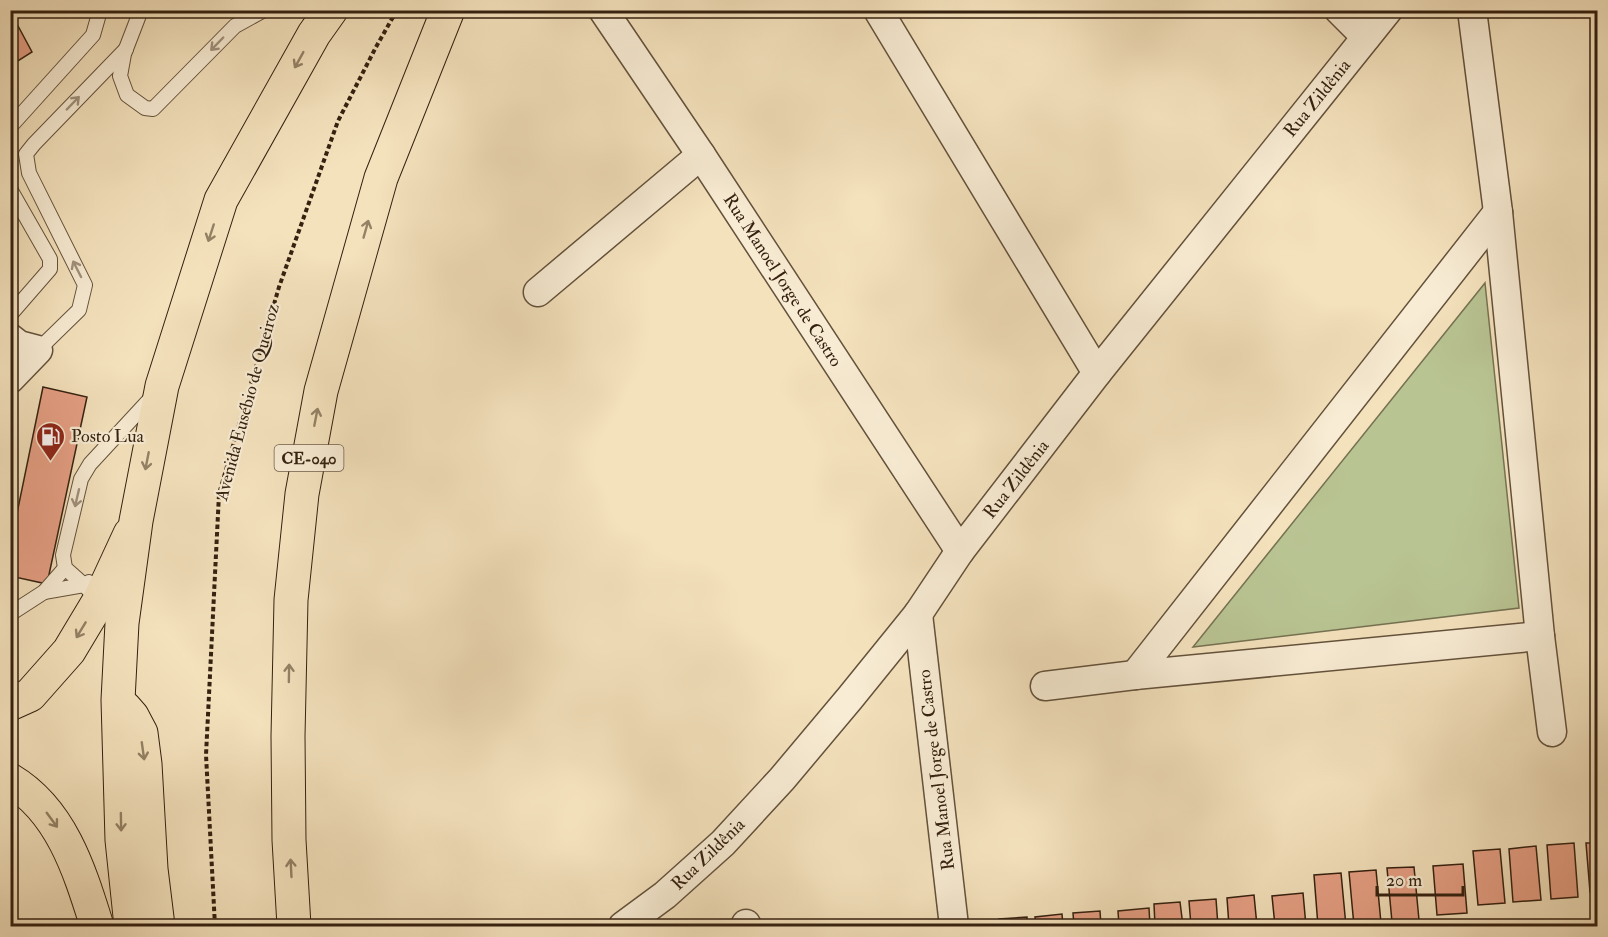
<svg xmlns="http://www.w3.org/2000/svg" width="1608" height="937" viewBox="0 0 1608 937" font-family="'IM FELL Double Pica',serif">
<rect width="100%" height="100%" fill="#f4e2bd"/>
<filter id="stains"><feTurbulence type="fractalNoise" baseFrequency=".00333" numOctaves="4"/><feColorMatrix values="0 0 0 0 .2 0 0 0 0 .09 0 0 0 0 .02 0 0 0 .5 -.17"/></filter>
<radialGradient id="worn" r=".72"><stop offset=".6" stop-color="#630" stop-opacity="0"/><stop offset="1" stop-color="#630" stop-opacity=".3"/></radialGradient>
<!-- green -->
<path fill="#b9c493" stroke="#767252" stroke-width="1.5" d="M 1485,283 L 1519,608 L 1193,647 Z"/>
<!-- building -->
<g fill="#e7a085" stroke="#342110" stroke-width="1.5">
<path d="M 10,11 L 32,52 L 10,66 Z"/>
<path d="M 43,387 L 87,397 L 47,584 L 10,576 L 10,522 L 15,523 Z"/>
<path d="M 1574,843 L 1578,897 L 1551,899 L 1547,845 Z"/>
<path d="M 1586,843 L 1598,843 L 1598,892 L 1590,892 Z"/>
<path d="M 1536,846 L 1541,900 L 1513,902 L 1509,849 Z"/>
<path d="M 1500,849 L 1505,903 L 1478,905 L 1473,851 Z"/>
<path d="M 1463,864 L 1467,913 L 1437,915 L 1433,866 Z"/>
<path d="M 1414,867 L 1419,920 L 1392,922 L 1387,868 Z"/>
<path d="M 1376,870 L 1381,923 L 1354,926 L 1349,872 Z"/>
<path d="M 1341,873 L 1346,926 L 1318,926 L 1314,875 Z"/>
<path d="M 1303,893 L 1306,926 L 1275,926 L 1272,896 Z"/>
<path d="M 1254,895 L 1257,926 L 1229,926 L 1227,898 Z"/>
<path d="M 1216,899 L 1218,926 L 1191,926 L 1189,901 Z"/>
<path d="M 1180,902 L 1183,926 L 1155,926 L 1154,904 Z"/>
<path d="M 1149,908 L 1150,926 L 1119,926 L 1118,911 Z"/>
<path d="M 1100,911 L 1101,926 L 1074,926 L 1073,913 Z"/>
<path d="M 1062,914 L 1063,926 L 1036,926 L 1035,917 Z"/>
<path d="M 1027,917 L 1027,926 L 1000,926 L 999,919 Z"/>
</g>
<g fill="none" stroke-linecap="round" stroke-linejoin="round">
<defs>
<g id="service">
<path d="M 141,10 L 124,54 L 120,76 L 127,95 L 145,108 L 153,109 L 235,26 L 264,10"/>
<path d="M 10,127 L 93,35 L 99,14 L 98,10"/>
<path d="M 10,189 L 50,259 L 50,269 L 10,315"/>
<path d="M 38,350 L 79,310 L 85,285 L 29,173 L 26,154 L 34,144 L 126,49"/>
<path d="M 44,592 L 84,585 L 89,582"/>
<path d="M 99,601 L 84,585 L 65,568 L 63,555 L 81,479 L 90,464 L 152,397"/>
<path d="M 10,614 L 44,592 L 65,568"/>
</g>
<g id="minor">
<path d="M 603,10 L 701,155 L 960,551"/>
<path d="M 878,10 L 1097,373"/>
<path d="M 1339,10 L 1366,37"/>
<path d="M 1472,10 L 1498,212 L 1540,636 L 1552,732"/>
<path d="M 538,292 L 701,155"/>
<path d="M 10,338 L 19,345 L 38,350 L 10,379"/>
<path d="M 918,614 L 954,926"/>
<path d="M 1135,675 L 1498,212"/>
<path d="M 1045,686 L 1135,675 L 1540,636"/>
<path d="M 746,924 L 746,926"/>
<path d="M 623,926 L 665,895 L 723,843 L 782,779 L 850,698 L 918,614 L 960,551 L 1097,373 L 1388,10"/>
</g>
<g id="primary">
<path d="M 10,704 L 30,695 L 69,651 L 99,601 L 130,534"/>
<path d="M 10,780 C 62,811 80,872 97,926"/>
</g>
<g id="trunk">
<path d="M 125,708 L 132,716 L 141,733 L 145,764 L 151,869 L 158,926"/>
<path d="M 131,926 L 122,840 L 118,700 L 122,623 L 136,521 L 162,386 L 221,200 L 314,34 L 331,10"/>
<path d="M 294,926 L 289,840 L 288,736 L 291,600 L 302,494 L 321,391 L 381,178 L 448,10"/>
</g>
</defs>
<!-- service casing -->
<use href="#service" stroke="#64513b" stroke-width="16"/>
<!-- minor casing -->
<use href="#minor" stroke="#64513b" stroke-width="31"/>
<!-- primary casing -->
<use href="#primary" stroke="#342110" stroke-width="35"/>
<!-- trunk casing -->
<use href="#trunk" stroke="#342110" stroke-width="35"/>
<!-- path -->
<path stroke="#342110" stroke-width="4" stroke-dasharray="4.5 3" stroke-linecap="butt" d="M 215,926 L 206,755 L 219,494 L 279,287 L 338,121 L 376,47 L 397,10"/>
<!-- service -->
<use href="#service" stroke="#f8ecd4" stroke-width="14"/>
<!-- minor -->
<use href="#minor" stroke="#f8ecd4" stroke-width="28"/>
<!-- primary -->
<use href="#primary" stroke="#f4e2bd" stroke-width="33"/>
<!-- trunk -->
<use href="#trunk" stroke="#f4e2bd" stroke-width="33"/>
</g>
<!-- one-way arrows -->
<defs><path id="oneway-shaft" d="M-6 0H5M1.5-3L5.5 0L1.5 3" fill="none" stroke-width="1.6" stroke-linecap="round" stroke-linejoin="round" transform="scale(1.5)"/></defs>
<g stroke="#a0917c">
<use href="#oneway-shaft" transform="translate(217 44) rotate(134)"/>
<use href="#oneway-shaft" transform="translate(73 103) rotate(-46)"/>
<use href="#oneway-shaft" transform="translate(77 269) rotate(-117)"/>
<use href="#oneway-shaft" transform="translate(77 498) rotate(103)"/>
</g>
<g stroke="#948266">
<use href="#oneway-shaft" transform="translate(299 60) rotate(119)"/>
<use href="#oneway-shaft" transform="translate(366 229) rotate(-74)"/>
<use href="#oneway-shaft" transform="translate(211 233) rotate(108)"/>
<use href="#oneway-shaft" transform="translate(316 417) rotate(-79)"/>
<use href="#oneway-shaft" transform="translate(147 461) rotate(101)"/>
<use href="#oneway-shaft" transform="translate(81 630) rotate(121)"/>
<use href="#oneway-shaft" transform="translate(289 673) rotate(-89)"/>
<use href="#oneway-shaft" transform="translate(143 751) rotate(82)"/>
<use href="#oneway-shaft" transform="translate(52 820) rotate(54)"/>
<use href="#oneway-shaft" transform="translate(121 822) rotate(89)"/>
<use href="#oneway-shaft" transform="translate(291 868) rotate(-93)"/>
</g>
<!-- icons -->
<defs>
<symbol id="fuel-pin" viewBox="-11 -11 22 30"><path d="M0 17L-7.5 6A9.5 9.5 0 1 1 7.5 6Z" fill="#8f2418" stroke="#f8ecd4"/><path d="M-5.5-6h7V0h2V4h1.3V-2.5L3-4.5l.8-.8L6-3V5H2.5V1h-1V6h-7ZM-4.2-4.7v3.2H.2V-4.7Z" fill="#fff"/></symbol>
</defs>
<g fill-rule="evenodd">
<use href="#fuel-pin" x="34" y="420" width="33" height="45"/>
</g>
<g text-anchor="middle" stroke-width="4.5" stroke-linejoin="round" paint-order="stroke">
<!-- shield labels -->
<rect fill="#f8ecd4" stroke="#6f5e4b" stroke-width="1.5" x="274.5" y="445" width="69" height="26" rx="4.5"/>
<g font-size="16" font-weight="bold" fill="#342110">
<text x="309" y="464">CE-040</text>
</g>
<!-- street labels -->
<g font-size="18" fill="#342110" stroke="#f8ecd4">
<text transform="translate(1317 98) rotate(-51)" y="6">Rua Zildênia</text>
<text transform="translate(783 280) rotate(57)" y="6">Rua Manoel Jorge de Castro</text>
<text transform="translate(247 402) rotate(-75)" y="6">Avenida Eusébio de Queiroz</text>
<text transform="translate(1016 479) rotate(-52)" y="6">Rua Zildênia</text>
<text transform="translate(936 770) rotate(-97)" y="6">Rua Manoel Jorge de Castro</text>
<text transform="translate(708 854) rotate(-44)" y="6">Rua Zildênia</text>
</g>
<!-- poi labels -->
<g font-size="18" fill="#342110" stroke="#f8ecd4" text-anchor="start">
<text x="71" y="442">Posto Lua</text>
</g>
</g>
<!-- margin -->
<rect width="1608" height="937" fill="none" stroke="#f4e2bd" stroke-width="36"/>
<rect x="12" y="12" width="1584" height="913" fill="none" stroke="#342110" stroke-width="3"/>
<rect x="18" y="18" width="1572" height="901" fill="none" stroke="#342110" stroke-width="1.5"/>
<!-- scale -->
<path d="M1377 886v9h86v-9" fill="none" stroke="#342110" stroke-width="3"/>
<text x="1386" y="886" font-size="18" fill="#342110" stroke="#f8ecd4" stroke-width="4.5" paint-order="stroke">20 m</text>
<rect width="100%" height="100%" filter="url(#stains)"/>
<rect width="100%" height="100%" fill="url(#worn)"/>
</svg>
